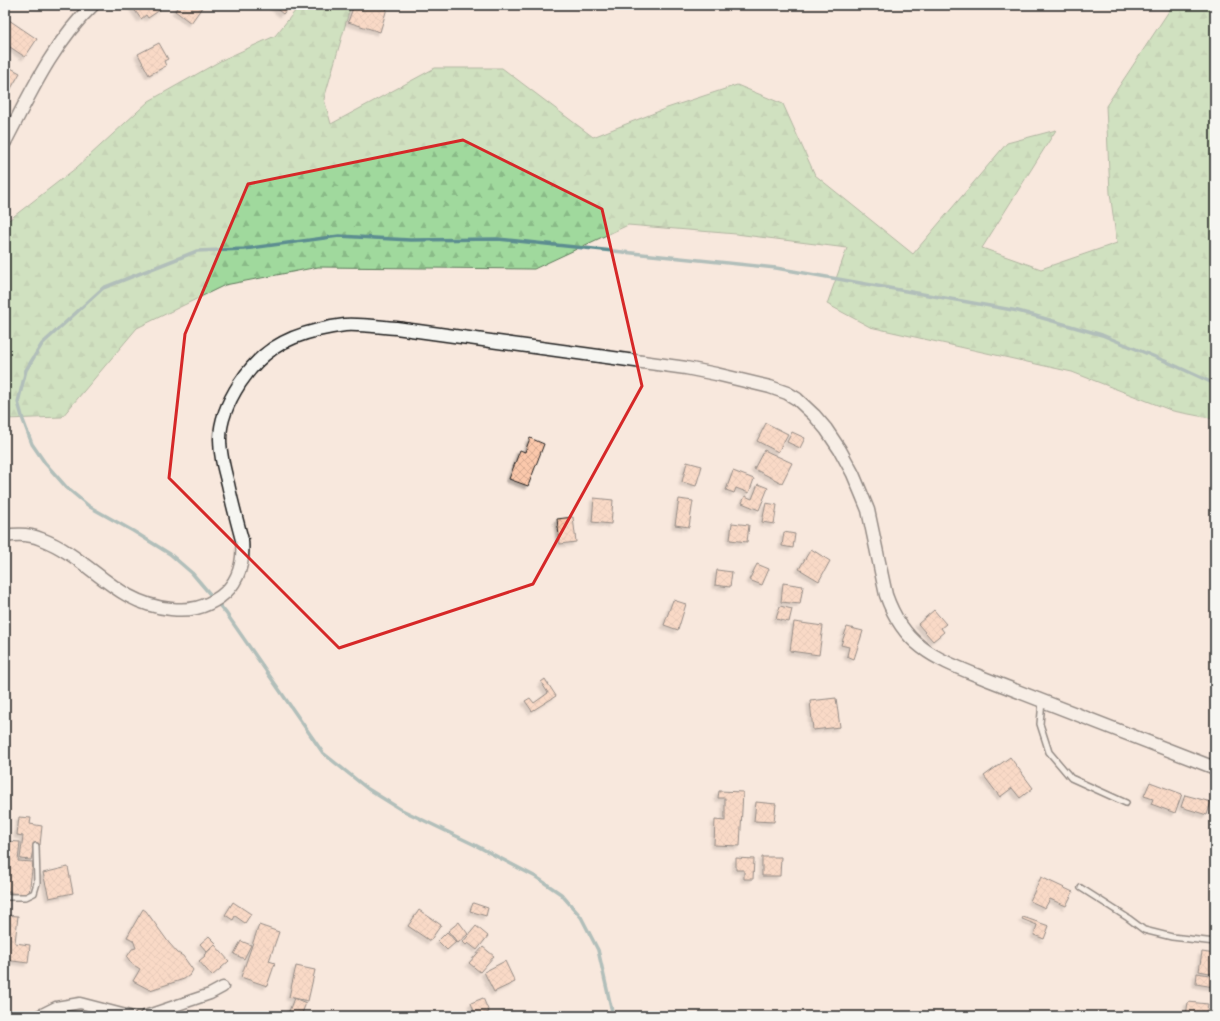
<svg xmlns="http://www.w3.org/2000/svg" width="1220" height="1021" viewBox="0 0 1220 1021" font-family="Sriracha,sans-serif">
<defs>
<pattern id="forest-firs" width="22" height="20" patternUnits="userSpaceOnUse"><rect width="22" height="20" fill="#a0d99d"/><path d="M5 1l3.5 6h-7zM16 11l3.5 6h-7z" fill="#89ba87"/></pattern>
<pattern id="building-cross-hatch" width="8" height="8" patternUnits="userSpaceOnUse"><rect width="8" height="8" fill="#fbc8ab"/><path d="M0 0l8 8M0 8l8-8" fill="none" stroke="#d7ab93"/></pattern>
<filter id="shadow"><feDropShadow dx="-3" dy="3" stdDeviation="1" flood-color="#0004"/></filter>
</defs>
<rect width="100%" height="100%" fill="#f8e8dd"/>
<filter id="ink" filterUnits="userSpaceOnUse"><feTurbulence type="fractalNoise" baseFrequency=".025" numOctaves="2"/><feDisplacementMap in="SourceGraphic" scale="8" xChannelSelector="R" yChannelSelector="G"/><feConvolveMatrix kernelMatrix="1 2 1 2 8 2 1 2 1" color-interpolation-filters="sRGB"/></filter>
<g filter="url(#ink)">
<!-- forest -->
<path fill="url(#forest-firs)" stroke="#5e7a5c" d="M 300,5 L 351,5 L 324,99 L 331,124 L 435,68 L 502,68 L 593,137 L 667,108 L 737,85 L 783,104 L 815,175 L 913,254 L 1007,143 L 1056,130 L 982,248 L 1041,269 L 1117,243 L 1110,193 L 1106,106 L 1173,5 L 1215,5 L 1215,419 L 1173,411 L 1072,372 L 870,327 L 827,304 L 847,248 L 736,234 L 628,225 L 534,269 L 318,267 L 225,285 L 137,328 L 62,417 L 5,419 L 5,223 L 76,168 L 149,101 L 222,60 L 275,36 Z"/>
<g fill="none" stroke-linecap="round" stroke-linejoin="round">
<!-- stream -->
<path stroke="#5c8d90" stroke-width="3.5" d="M 613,1016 L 598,950 L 581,917 L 561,894 L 536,877 L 475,845 L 400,809 L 368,789 L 323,753 L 226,613 L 192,573 L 170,554 L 133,531 L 90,507 L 67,488 L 45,463 L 32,444 L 23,420 L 18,402 L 26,370 L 42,344 L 103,288 L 197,251 L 244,249 L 339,236 L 410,240 L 498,239 L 776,268 L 1018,311 L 1102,335 L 1165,361 L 1215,384"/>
</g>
<!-- building -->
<g fill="url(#building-cross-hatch)" stroke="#1c1c1c" filter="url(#shadow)">
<path d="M 131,5 L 156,5 L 160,10 L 148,18 L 146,15 L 141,19 Z"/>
<path d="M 179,5 L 202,5 L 203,6 L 191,23 L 175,11 Z"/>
<path d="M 272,5 L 291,5 L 283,14 Z"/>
<path d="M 354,5 L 388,5 L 380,32 L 348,22 Z"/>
<path d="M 9,20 L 37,39 L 25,57 L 7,45 L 5,48 L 5,25 Z"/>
<path d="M 159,43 L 168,59 L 164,61 L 166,66 L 149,75 L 138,54 Z"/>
<path d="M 5,65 L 20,73 L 9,92 L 5,90 Z"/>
<path d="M 766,423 L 788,434 L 778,452 L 757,441 Z"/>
<path d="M 792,432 L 805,438 L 800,448 L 787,442 Z"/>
<path d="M 530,438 L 544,444 L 528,486 L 509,479 L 520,450 L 525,452 Z"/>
<path d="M 764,450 L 792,463 L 782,483 L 754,469 Z"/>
<path d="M 687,462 L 702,466 L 696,486 L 682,482 Z"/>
<path d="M 733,471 L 754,479 L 749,493 L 736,488 L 734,493 L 726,490 Z"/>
<path d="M 758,484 L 768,488 L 759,510 L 742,503 L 745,496 L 752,499 Z"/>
<path d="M 594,498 L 613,500 L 611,524 L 592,522 Z"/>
<path d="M 679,499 L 693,501 L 689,527 L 675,525 Z"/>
<path d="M 766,503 L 777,505 L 774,524 L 762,522 Z"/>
<path d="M 573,517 L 576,542 L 560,544 L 557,519 Z"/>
<path d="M 732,523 L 749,525 L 747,542 L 730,540 Z"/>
<path d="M 784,532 L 795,534 L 793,548 L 782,546 Z"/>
<path d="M 811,549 L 830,561 L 819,581 L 799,569 Z"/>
<path d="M 757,564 L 769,569 L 762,585 L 749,580 Z"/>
<path d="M 717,570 L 732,572 L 730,587 L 715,585 Z"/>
<path d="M 783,583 L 803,586 L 800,604 L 781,602 Z"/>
<path d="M 673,600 L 686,604 L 678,630 L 664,625 Z"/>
<path d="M 780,606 L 792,609 L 789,622 L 776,619 Z"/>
<path d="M 934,610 L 946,624 L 941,628 L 944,632 L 933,641 L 918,624 Z"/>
<path d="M 794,622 L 823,626 L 819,655 L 790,651 Z"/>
<path d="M 847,627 L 863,631 L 854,659 L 847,656 L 849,647 L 841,645 Z"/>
<path d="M 545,679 L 556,696 L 532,711 L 525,701 L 530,698 L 534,703 L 548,693 L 541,682 Z"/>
<path d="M 836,698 L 840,727 L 813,730 L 810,701 Z"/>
<path d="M 1010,757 L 1033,788 L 1020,798 L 1012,788 L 1000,797 L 984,776 Z"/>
<path d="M 1150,782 L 1182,794 L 1175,813 L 1151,804 L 1153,799 L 1144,796 Z"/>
<path d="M 719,791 L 743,792 L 740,846 L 714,845 L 715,820 L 725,821 L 725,798 L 718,798 Z"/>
<path d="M 1185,795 L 1211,802 L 1207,815 L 1181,807 Z"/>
<path d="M 756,802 L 776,804 L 774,822 L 754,821 Z"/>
<path d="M 19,817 L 31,818 L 30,824 L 42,826 L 40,845 L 34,844 L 31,860 L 20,859 L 23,836 L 17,835 Z"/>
<path d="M 5,841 L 20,842 L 18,861 L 33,862 L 29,894 L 10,893 L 10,891 L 5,891 Z"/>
<path d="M 762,857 L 781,857 L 780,876 L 762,876 Z"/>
<path d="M 736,858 L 754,859 L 753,879 L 744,879 L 744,870 L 736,870 Z"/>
<path d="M 68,867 L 73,893 L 49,898 L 43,873 Z"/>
<path d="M 1041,877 L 1073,892 L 1066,906 L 1050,899 L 1045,908 L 1030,901 Z"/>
<path d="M 233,902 L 251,914 L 245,923 L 235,916 L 233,920 L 225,915 Z"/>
<path d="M 473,903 L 488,908 L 486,916 L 470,911 Z"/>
<path d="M 143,909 L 146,911 L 169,943 L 178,953 L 183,956 L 193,970 L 190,975 L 184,979 L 150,990 L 133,981 L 140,969 L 132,964 L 127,957 L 132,949 L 136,948 L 133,940 L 127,937 Z"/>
<path d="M 419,910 L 441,925 L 430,941 L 408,926 Z"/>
<path d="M 5,915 L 18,916 L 15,943 L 30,945 L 28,963 L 5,960 Z"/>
<path d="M 1023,917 L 1049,926 L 1044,939 L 1034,935 L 1037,925 L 1022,919 Z"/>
<path d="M 459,922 L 468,934 L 458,943 L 448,931 Z"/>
<path d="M 259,925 L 279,932 L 269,961 L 275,963 L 267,986 L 241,977 Z"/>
<path d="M 476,926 L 488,936 L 477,950 L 468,943 L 466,945 L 463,942 Z"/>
<path d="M 447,932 L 456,942 L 447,950 L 438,941 Z"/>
<path d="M 209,936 L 216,943 L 207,952 L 200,944 Z"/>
<path d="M 241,941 L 251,945 L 244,959 L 234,954 Z"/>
<path d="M 215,945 L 229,961 L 212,976 L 199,961 L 205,956 L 204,955 Z"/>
<path d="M 483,947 L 494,956 L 480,972 L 469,963 Z"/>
<path d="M 1202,952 L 1215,954 L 1215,974 L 1199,971 Z"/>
<path d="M 505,961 L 515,982 L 494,992 L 484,972 Z"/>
<path d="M 296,966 L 315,970 L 308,1001 L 289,997 Z"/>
<path d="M 1197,973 L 1215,976 L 1214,987 L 1196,984 Z"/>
<path d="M 294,998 L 306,1003 L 301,1016 L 280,1016 L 282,1012 L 288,1014 Z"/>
<path d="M 483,998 L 489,1012 L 476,1016 L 471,1003 Z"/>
<path d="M 1188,1002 L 1208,1004 L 1206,1016 L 1186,1016 Z"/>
</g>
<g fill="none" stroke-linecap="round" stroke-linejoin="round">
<defs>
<g id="service">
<path d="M 1042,701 L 1040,724 L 1049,752 L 1071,778 L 1126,803"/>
<path d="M 1081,888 L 1128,918 L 1144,930 L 1172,937 L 1215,942"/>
<path d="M 5,897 L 26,897 L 34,893 L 37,883 L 36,846"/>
</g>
<g id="minor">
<path d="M 38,1016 L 56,1007 L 80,1003 L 130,1016"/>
<path d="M 145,1016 L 210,994 L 223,987"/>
</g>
<g id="tertiary">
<path d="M 5,142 C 30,94 53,43 93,5"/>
<path d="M 5,536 C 17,534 30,534 41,539 C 90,557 114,604 171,609 C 190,611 204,608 220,597 C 239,583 244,562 242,540 C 237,521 232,503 228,484 C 224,469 220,455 220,439 C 220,419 229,400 240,383 C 260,353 283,338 318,330 C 326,328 336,326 345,325 C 362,324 379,327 396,328 L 686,368 L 716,374 L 770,387 L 787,393 L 797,399 L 814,415 L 826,429 L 840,450 L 853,474 L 861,493 L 868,510 L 886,595 C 905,649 937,659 986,679 L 1215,768"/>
</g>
</defs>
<!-- service casing -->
<use href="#service" stroke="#1c1c1c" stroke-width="8"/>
<!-- minor casing -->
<use href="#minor" stroke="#1c1c1c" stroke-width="13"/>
<!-- tertiary casing -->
<use href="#tertiary" stroke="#1c1c1c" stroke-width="15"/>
<!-- service -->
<use href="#service" stroke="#f6f6f2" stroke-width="5"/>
<!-- minor -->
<use href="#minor" stroke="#f6f6f2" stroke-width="10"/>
<!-- tertiary -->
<use href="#tertiary" stroke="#f6f6f2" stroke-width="12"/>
</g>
</g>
<!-- marked area -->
<path d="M0 0H1220V1021H0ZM 463,140 L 602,209 L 642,386 L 533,584 L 339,648 L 169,478 L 185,334 L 248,184 Z" fill="#f8e8dd" fill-opacity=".55" fill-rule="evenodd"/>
<path fill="none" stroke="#d62828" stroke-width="3" stroke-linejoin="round" d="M 463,140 L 602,209 L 642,386 L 533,584 L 339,648 L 169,478 L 185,334 L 248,184 Z"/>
<!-- margin -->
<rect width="1220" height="1021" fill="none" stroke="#f6f6f2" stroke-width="20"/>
<rect x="10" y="10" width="1200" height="1001" fill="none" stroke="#1c1c1c" stroke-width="1.5" filter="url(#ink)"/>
</svg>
